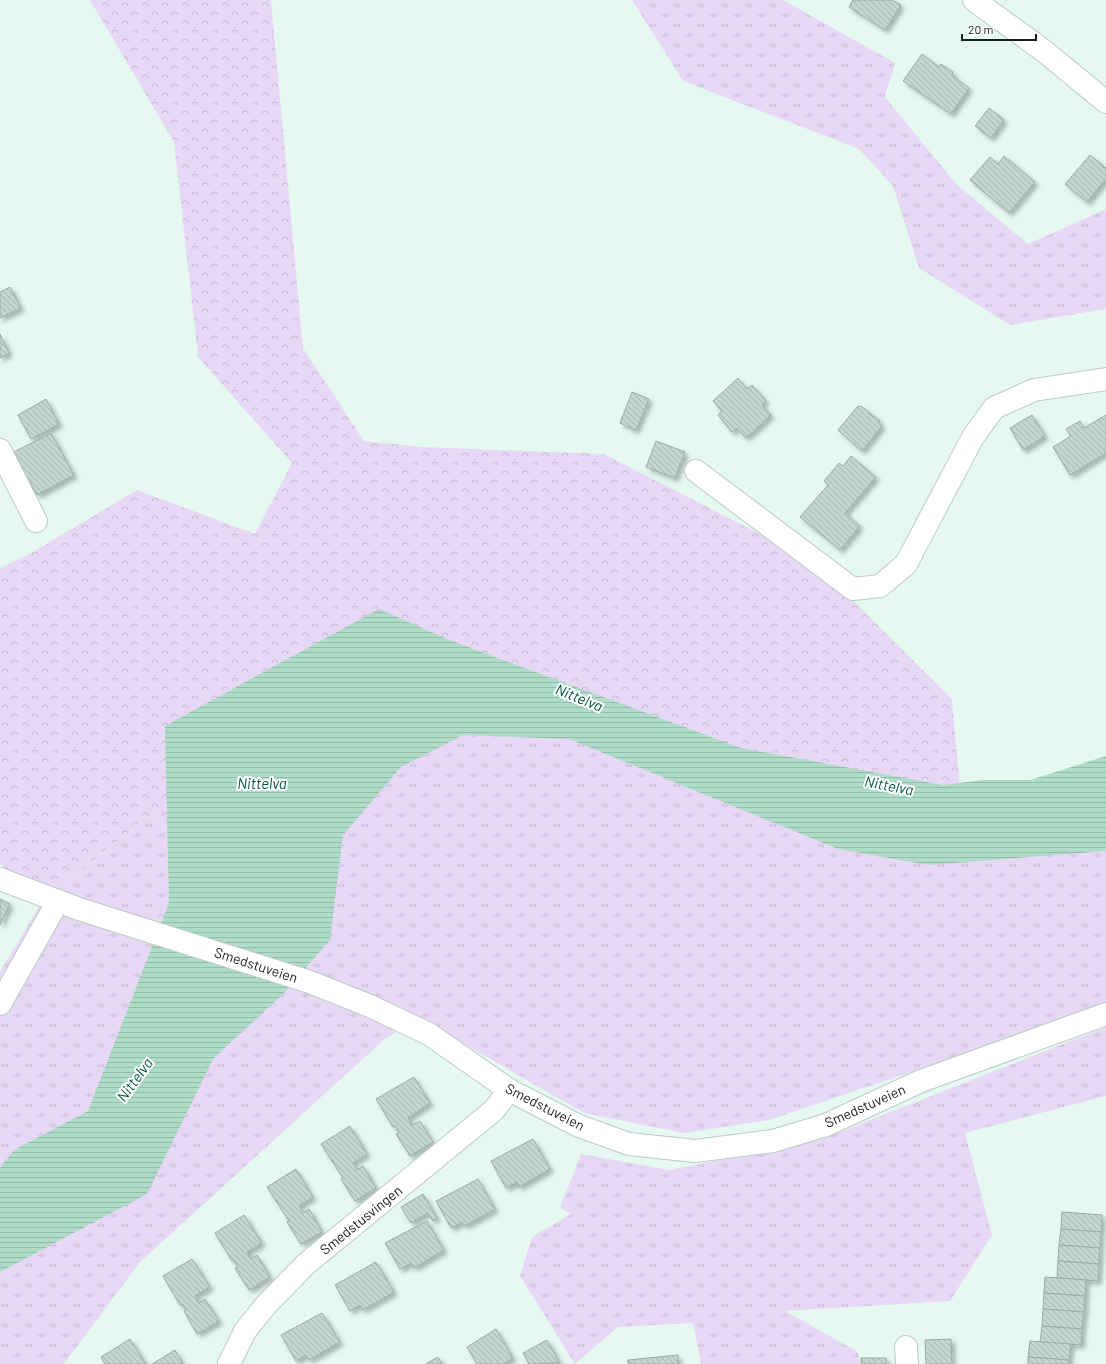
<svg xmlns="http://www.w3.org/2000/svg" width="1106" height="1364" viewBox="0 0 1106 1364" font-family="Barlow,sans-serif">
<defs>
<pattern id="grass-tufts" width="24" height="20" patternUnits="userSpaceOnUse"><rect width="24" height="20" fill="#e7d8f5"/><path d="M3 7l-1-3M5 7V3M7 7l1-3M15 17l-1-3M17 17v-4M19 17l1-3" fill="none" stroke="#c5b9d1"/></pattern>
<pattern id="forest-crowns" width="20" height="18" patternUnits="userSpaceOnUse"><rect width="20" height="18" fill="#e7d8f5"/><path d="M2 6a3 3 0 1 1 6 0M12 15a3 3 0 1 1 6 0" fill="none" stroke="#c5b9d1"/></pattern>
<pattern id="water-rules" width="6" height="5" patternUnits="userSpaceOnUse"><rect width="6" height="5" fill="#aedcc8"/><path d="M0 2.5h6" fill="none" stroke="#95bcab"/></pattern>
<pattern id="building-back-hatch" width="6" height="6" patternUnits="userSpaceOnUse"><rect width="6" height="6" fill="#c4d7cf"/><path d="M-1 5l2 2M0 0l6 6M5-1l2 2" fill="none" stroke="#a8b8b1"/></pattern>
<filter id="shadow"><feDropShadow dx="3.5" dy="3.5" stdDeviation="2" flood-color="#0004"/></filter>
</defs>
<rect width="100%" height="100%" fill="#e6f9f0"/>
<!-- grass -->
<g fill="url(#grass-tufts)">
<path d="M 632,0 L 783,0 L 895,63 L 885,97 L 957,185 L 1028,244 L 1106,209 L 1106,309 L 1010,325 L 919,268 L 893,186 L 859,149 L 683,81 Z"/>
<path d="M 360,701 L 961,800 L 1106,794 L 1106,1006 L 769,1120 L 684,1133 L 584,1113 L 421,1019 L 386,1038 L 139,1263 L 64,1364 L 0,1364 L 0,972 L 43,900 L 152,814 L 255,911 Z"/>
<path d="M 1106,1027 L 1106,1096 L 965,1133 L 992,1235 L 950,1301 L 785,1311 L 858,1352 L 860,1364 L 701,1364 L 693,1323 L 618,1327 L 575,1364 L 520,1276 L 532,1237 L 571,1214 L 560,1208 L 581,1154 L 669,1170 L 820,1140 Z"/>
</g>
<!-- forest -->
<path fill="url(#forest-crowns)" d="M 90,0 L 271,0 L 303,348 L 364,441 L 422,447 L 604,454 L 813,561 L 952,699 L 961,800 L 713,754 L 438,669 L 256,911 L 152,814 L 43,900 L 0,864 L 0,568 L 33,552 L 137,490 L 255,534 L 292,463 L 198,357 L 174,142 Z"/>
<!-- water -->
<path fill="url(#water-rules)" d="M 379,609 L 452,641 L 741,748 L 943,785 L 982,780 L 1030,780 L 1106,756 L 1106,851 L 929,865 L 838,849 L 569,739 L 463,735 L 401,767 L 343,835 L 330,940 L 283,994 L 213,1059 L 147,1194 L 0,1272 L 0,1168 L 14,1150 L 88,1111 L 169,903 L 165,726 Z"/>
<!-- building -->
<g fill="url(#building-back-hatch)" stroke="#9aaca4" filter="url(#shadow)">
<path d="M 853,0 L 892,0 L 901,5 L 885,30 L 849,7 Z"/>
<path d="M 922,54 L 939,67 L 941,64 L 953,72 L 952,75 L 969,88 L 951,114 L 903,81 Z"/>
<path d="M 989,108 L 1004,120 L 991,138 L 975,126 Z"/>
<path d="M 1090,155 L 1106,168 L 1106,179 L 1087,202 L 1065,184 Z"/>
<path d="M 1004,156 L 1035,182 L 1009,213 L 970,180 L 990,157 L 998,164 Z"/>
<path d="M 10,287 L 21,308 L 0,318 L 0,292 Z"/>
<path d="M 0,334 L 9,353 L 0,358 Z"/>
<path d="M 738,378 L 747,389 L 752,385 L 766,401 L 762,405 L 771,415 L 746,438 L 737,428 L 732,432 L 718,415 L 722,411 L 713,401 Z"/>
<path d="M 632,392 L 649,399 L 636,430 L 620,423 Z"/>
<path d="M 46,399 L 59,424 L 31,439 L 18,415 Z"/>
<path d="M 858,406 L 860,407 L 861,406 L 880,421 L 878,423 L 882,426 L 862,451 L 838,430 Z"/>
<path d="M 1032,415 L 1045,436 L 1023,450 L 1010,428 Z"/>
<path d="M 1106,415 L 1106,453 L 1070,475 L 1053,447 L 1071,436 L 1066,429 L 1080,421 L 1084,428 Z"/>
<path d="M 51,433 L 74,475 L 37,495 L 30,482 L 25,484 L 18,471 L 23,469 L 14,452 Z"/>
<path d="M 656,441 L 685,452 L 675,478 L 646,467 Z"/>
<path d="M 851,456 L 876,477 L 845,513 L 860,526 L 840,550 L 800,517 L 828,485 L 824,481 L 839,463 L 843,466 Z"/>
<path d="M 0,899 L 10,904 L 0,925 Z"/>
<path d="M 414,1077 L 430,1103 L 408,1118 L 412,1125 L 420,1121 L 433,1142 L 410,1156 L 396,1134 L 399,1133 L 395,1126 L 393,1127 L 376,1099 Z"/>
<path d="M 350,1126 L 367,1154 L 353,1163 L 357,1170 L 363,1166 L 376,1188 L 355,1201 L 341,1179 L 343,1178 L 321,1144 Z"/>
<path d="M 533,1139 L 550,1169 L 519,1187 L 517,1182 L 506,1188 L 491,1161 Z"/>
<path d="M 296,1169 L 313,1197 L 299,1206 L 303,1213 L 309,1209 L 322,1232 L 301,1244 L 287,1222 L 289,1221 L 267,1187 Z"/>
<path d="M 478,1179 L 495,1209 L 465,1226 L 462,1222 L 451,1228 L 436,1201 Z"/>
<path d="M 423,1194 L 437,1218 L 433,1221 L 428,1213 L 411,1223 L 401,1207 Z"/>
<path d="M 1062,1212 L 1102,1215 L 1101,1232 L 1061,1229 Z"/>
<path d="M 244,1215 L 262,1243 L 247,1252 L 251,1259 L 257,1255 L 270,1277 L 249,1290 L 235,1268 L 238,1267 L 234,1260 L 232,1261 L 215,1233 Z"/>
<path d="M 427,1221 L 444,1250 L 414,1268 L 411,1263 L 400,1269 L 385,1243 Z"/>
<path d="M 1061,1229 L 1101,1232 L 1100,1248 L 1059,1245 Z"/>
<path d="M 1059,1245 L 1100,1248 L 1099,1264 L 1058,1261 Z"/>
<path d="M 192,1259 L 210,1287 L 195,1296 L 199,1303 L 205,1299 L 219,1321 L 197,1334 L 184,1311 L 186,1310 L 182,1304 L 180,1305 L 163,1276 Z"/>
<path d="M 1058,1261 L 1099,1264 L 1098,1281 L 1057,1278 Z"/>
<path d="M 376,1262 L 394,1292 L 363,1310 L 360,1305 L 350,1311 L 335,1285 Z"/>
<path d="M 1045,1277 L 1086,1280 L 1085,1296 L 1044,1293 Z"/>
<path d="M 1044,1293 L 1085,1296 L 1084,1312 L 1043,1309 Z"/>
<path d="M 1043,1309 L 1084,1312 L 1082,1329 L 1042,1326 Z"/>
<path d="M 322,1313 L 340,1342 L 309,1360 L 306,1355 L 296,1361 L 281,1335 Z"/>
<path d="M 1042,1326 L 1082,1329 L 1081,1345 L 1040,1342 Z"/>
<path d="M 496,1329 L 513,1358 L 503,1364 L 477,1364 L 467,1347 Z"/>
<path d="M 130,1339 L 146,1364 L 105,1364 L 101,1357 Z"/>
<path d="M 951,1339 L 952,1364 L 926,1364 L 925,1340 Z"/>
<path d="M 547,1340 L 560,1363 L 529,1364 L 523,1353 Z"/>
<path d="M 1030,1341 L 1071,1344 L 1069,1360 L 1028,1357 Z"/>
<path d="M 175,1350 L 183,1364 L 152,1364 Z"/>
<path d="M 678,1355 L 678,1364 L 628,1364 L 628,1360 Z"/>
<path d="M 438,1357 L 442,1364 L 426,1364 Z"/>
<path d="M 1028,1357 L 1069,1360 L 1069,1364 L 1028,1364 Z"/>
<rect x="861" y="1358" width="25" height="6"/>
</g>
<g fill="none" stroke-linecap="round" stroke-linejoin="round">
<defs>
<g id="minor">
<path d="M 0,450 L 36,521"/>
<path d="M 696,471 L 853,589 L 880,586 L 906,564 L 973,437 L 994,408 L 1034,390 L 1106,379"/>
<path d="M 0,879 L 79,909 L 310,982 L 370,1006 L 429,1034 L 509,1090 L 579,1126 L 629,1144 L 695,1151 L 773,1141 L 826,1125 L 921,1081 L 1106,1014"/>
<path d="M 0,1004 L 58,901"/>
<path d="M 906,1347 L 907,1364"/>
<path d="M 229,1364 L 245,1331 L 266,1305 L 306,1264 L 494,1110 L 509,1090"/>
</g>
<path id="major" d="M 974,0 L 1044,51 L 1106,102"/>
</defs>
<!-- minor casing -->
<use href="#minor" stroke="#baccc4" stroke-width="24"/>
<!-- major casing -->
<use href="#major" stroke="#baccc4" stroke-width="24"/>
<!-- minor -->
<use href="#minor" stroke="#fff" stroke-width="22"/>
<!-- major -->
<use href="#major" stroke="#fff" stroke-width="22"/>
</g>
<g text-anchor="middle" stroke-width="4" stroke-linejoin="round" paint-order="stroke">
<!-- street labels -->
<g font-size="14" fill="#181f1c" stroke="#fff">
<text transform="translate(256 965) rotate(18)" y="5">Smedstuveien</text>
<text transform="translate(865 1106) rotate(-24)" y="5">Smedstuveien</text>
<text transform="translate(545 1107) rotate(27)" y="5">Smedstuveien</text>
<text transform="translate(361 1220) rotate(-39)" y="5">Smedstusvingen</text>
</g>
<!-- water labels -->
<g font-size="15" font-style="italic" fill="#005940" stroke="#fff">
<text transform="translate(579 698) rotate(22)" y="5">Nittelva</text>
<text x="262" y="789">Nittelva</text>
<text transform="translate(889 786) rotate(11)" y="5">Nittelva</text>
<text transform="translate(135 1080) rotate(-54)" y="5">Nittelva</text>
</g>
</g>
<!-- scale -->
<path d="M962 34v6h74v-6" fill="none" stroke="#181f1c" stroke-width="2"/>
<text x="968" y="34" font-size="12" fill="#181f1c" stroke="#ffffff" stroke-width="3" paint-order="stroke">20 m</text>
</svg>
